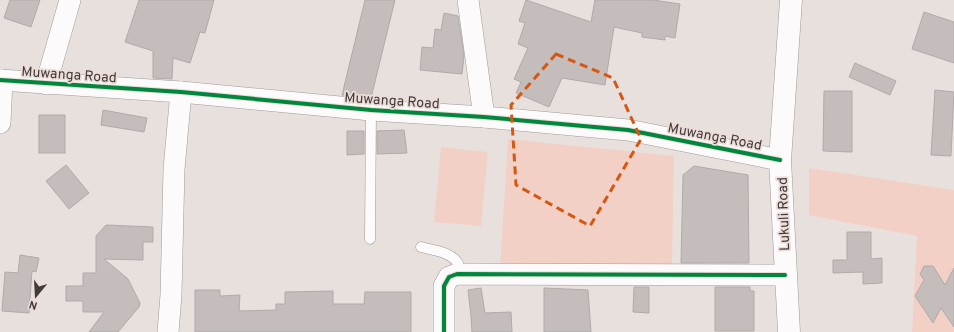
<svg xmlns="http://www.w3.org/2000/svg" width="954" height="332" viewBox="0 0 954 332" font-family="Overpass,sans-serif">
<rect width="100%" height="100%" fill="#e8e0dd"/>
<!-- green -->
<g fill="#f3d0c5">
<path d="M 508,139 L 674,156 L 672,267 L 500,268 Z"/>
<path d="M 441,147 L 488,152 L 481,226 L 434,222 Z"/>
<path d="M 809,168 L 954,190 L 954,332 L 912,332 L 917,236 L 809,215 Z"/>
</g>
<!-- building -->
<g fill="#c4bdbb" stroke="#b0aaa8">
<path d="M 10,0 L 40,0 L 31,27 L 4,18 Z"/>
<path d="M 139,0 L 214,0 L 205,33 L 200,32 L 190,63 L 173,58 L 172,79 L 153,78 L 153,51 L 125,42 Z"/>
<path d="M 365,0 L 395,0 L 371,98 L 342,95 Z"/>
<path d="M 526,0 L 591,22 L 595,0 L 653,0 L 680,4 L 675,38 L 665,36 L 665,40 L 642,37 L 642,33 L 614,27 L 605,85 L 562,78 L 549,107 L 516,93 L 521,82 L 514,79 L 528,48 L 518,44 L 525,23 L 519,21 Z"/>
<path d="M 924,12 L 954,22 L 954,63 L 912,49 Z"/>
<path d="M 444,13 L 458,16 L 464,56 L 462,74 L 420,70 L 422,47 L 433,48 L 435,29 L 441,30 Z"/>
<path d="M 855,63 L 896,81 L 890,95 L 849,77 Z"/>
<path d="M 935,90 L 954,92 L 951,156 L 931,155 Z"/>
<path d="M 824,91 L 852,91 L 852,152 L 823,151 Z"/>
<path d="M 103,110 L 147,118 L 144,132 L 101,125 Z"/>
<rect x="39" y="115" width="26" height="38"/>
<path d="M 404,130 L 407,153 L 377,154 L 377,131 Z"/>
<path d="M 347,131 L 364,131 L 364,154 L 347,155 Z"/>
<path d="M 66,165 L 89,193 L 69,209 L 46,181 Z"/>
<path d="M 694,166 L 748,175 L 749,263 L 681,263 L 683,175 Z"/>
<path d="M 106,225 L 153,227 L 153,242 L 143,242 L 143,260 L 104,259 L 128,279 L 140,303 L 139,307 L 118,332 L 89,332 L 104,312 L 83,312 L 83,301 L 66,301 L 66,286 L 83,286 L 83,273 L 96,273 L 96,236 Z"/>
<path d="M 847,232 L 871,232 L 871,259 L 882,258 L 882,283 L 863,284 L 863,272 L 833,273 L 833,260 L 847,260 Z"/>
<path d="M 20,255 L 39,258 L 36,272 L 32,271 L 29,313 L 2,311 L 5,272 L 18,273 Z"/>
<path d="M 924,266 L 933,266 L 945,285 L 954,268 L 954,327 L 941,308 L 933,323 L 915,296 L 924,280 L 920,274 Z"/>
<path d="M 634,287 L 649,287 L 649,313 L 633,312 Z"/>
<path d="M 715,287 L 750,287 L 750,291 L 754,291 L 754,331 L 715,331 Z"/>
<path d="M 481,288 L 485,313 L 511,312 L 512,332 L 472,332 L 471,316 L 468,290 Z"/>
<path d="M 544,288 L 588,290 L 591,332 L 544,332 Z"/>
<path d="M 195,290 L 220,290 L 220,296 L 240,295 L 239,311 L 276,310 L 276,304 L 285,304 L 285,292 L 333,291 L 333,304 L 364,304 L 365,292 L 411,292 L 411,332 L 195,332 Z"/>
</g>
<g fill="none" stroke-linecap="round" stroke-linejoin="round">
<defs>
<g id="lane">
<path d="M 370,239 L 371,110"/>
<path d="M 421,247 C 435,251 449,251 458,263 L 457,274"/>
</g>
<g id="street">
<path d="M 468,0 L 484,117"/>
<path d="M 0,80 L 181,92 L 371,110 L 484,117 L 628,130 L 780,160"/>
<path d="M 46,84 L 70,0"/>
<path d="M 0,123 L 2,80"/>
<path d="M 168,332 L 171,295 L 174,169 L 181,92"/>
<path d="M 444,332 L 444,286 L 449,277 L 457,274 L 785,275"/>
</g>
<path id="secondary" d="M 789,332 L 780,160 L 791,0"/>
</defs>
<!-- lane casing -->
<use href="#lane" stroke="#a09a98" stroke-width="11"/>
<!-- street casing -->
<use href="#street" stroke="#a09a98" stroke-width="22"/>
<!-- secondary casing -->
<use href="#secondary" stroke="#a09a98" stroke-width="23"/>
<!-- lane -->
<use href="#lane" stroke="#fcfafa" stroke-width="10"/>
<!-- street -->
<use href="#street" stroke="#fcfafa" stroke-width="21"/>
<!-- secondary -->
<use href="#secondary" stroke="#fcfafa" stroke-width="22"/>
<defs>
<g id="cycleway">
<path d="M 0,80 L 181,92 L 371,110 L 484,117 L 628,130 L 780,160"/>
<path d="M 444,332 L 444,286 L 449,277 L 457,274 L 785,275"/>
</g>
</defs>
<!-- cycleway casing -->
<use href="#cycleway" stroke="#ecddd9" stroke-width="6"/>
<!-- cycleway -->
<use href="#cycleway" stroke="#00873e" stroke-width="4"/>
</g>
<!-- marked area -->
<path fill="none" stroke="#d75611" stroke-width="3" stroke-dasharray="8 5" stroke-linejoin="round" d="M 556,54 L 613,78 L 641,139 L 590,226 L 516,185 L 511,105 Z"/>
<g text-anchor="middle" stroke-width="3.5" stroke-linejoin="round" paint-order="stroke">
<!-- street labels -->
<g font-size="14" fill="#413b3a" stroke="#ecddd9">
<text transform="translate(69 74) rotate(4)" y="5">Muwanga Road</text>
<text transform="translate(392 100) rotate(4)" y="5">Muwanga Road</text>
<text transform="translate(715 136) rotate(11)" y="5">Muwanga Road</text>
<text transform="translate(783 214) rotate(-92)" y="5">Lukuli Road</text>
</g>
</g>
<!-- north arrow -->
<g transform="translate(36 296) rotate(198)" stroke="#ecddd9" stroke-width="3" paint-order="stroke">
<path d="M0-3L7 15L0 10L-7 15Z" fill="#413b3a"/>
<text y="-6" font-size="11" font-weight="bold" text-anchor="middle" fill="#413b3a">N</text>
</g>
</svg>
